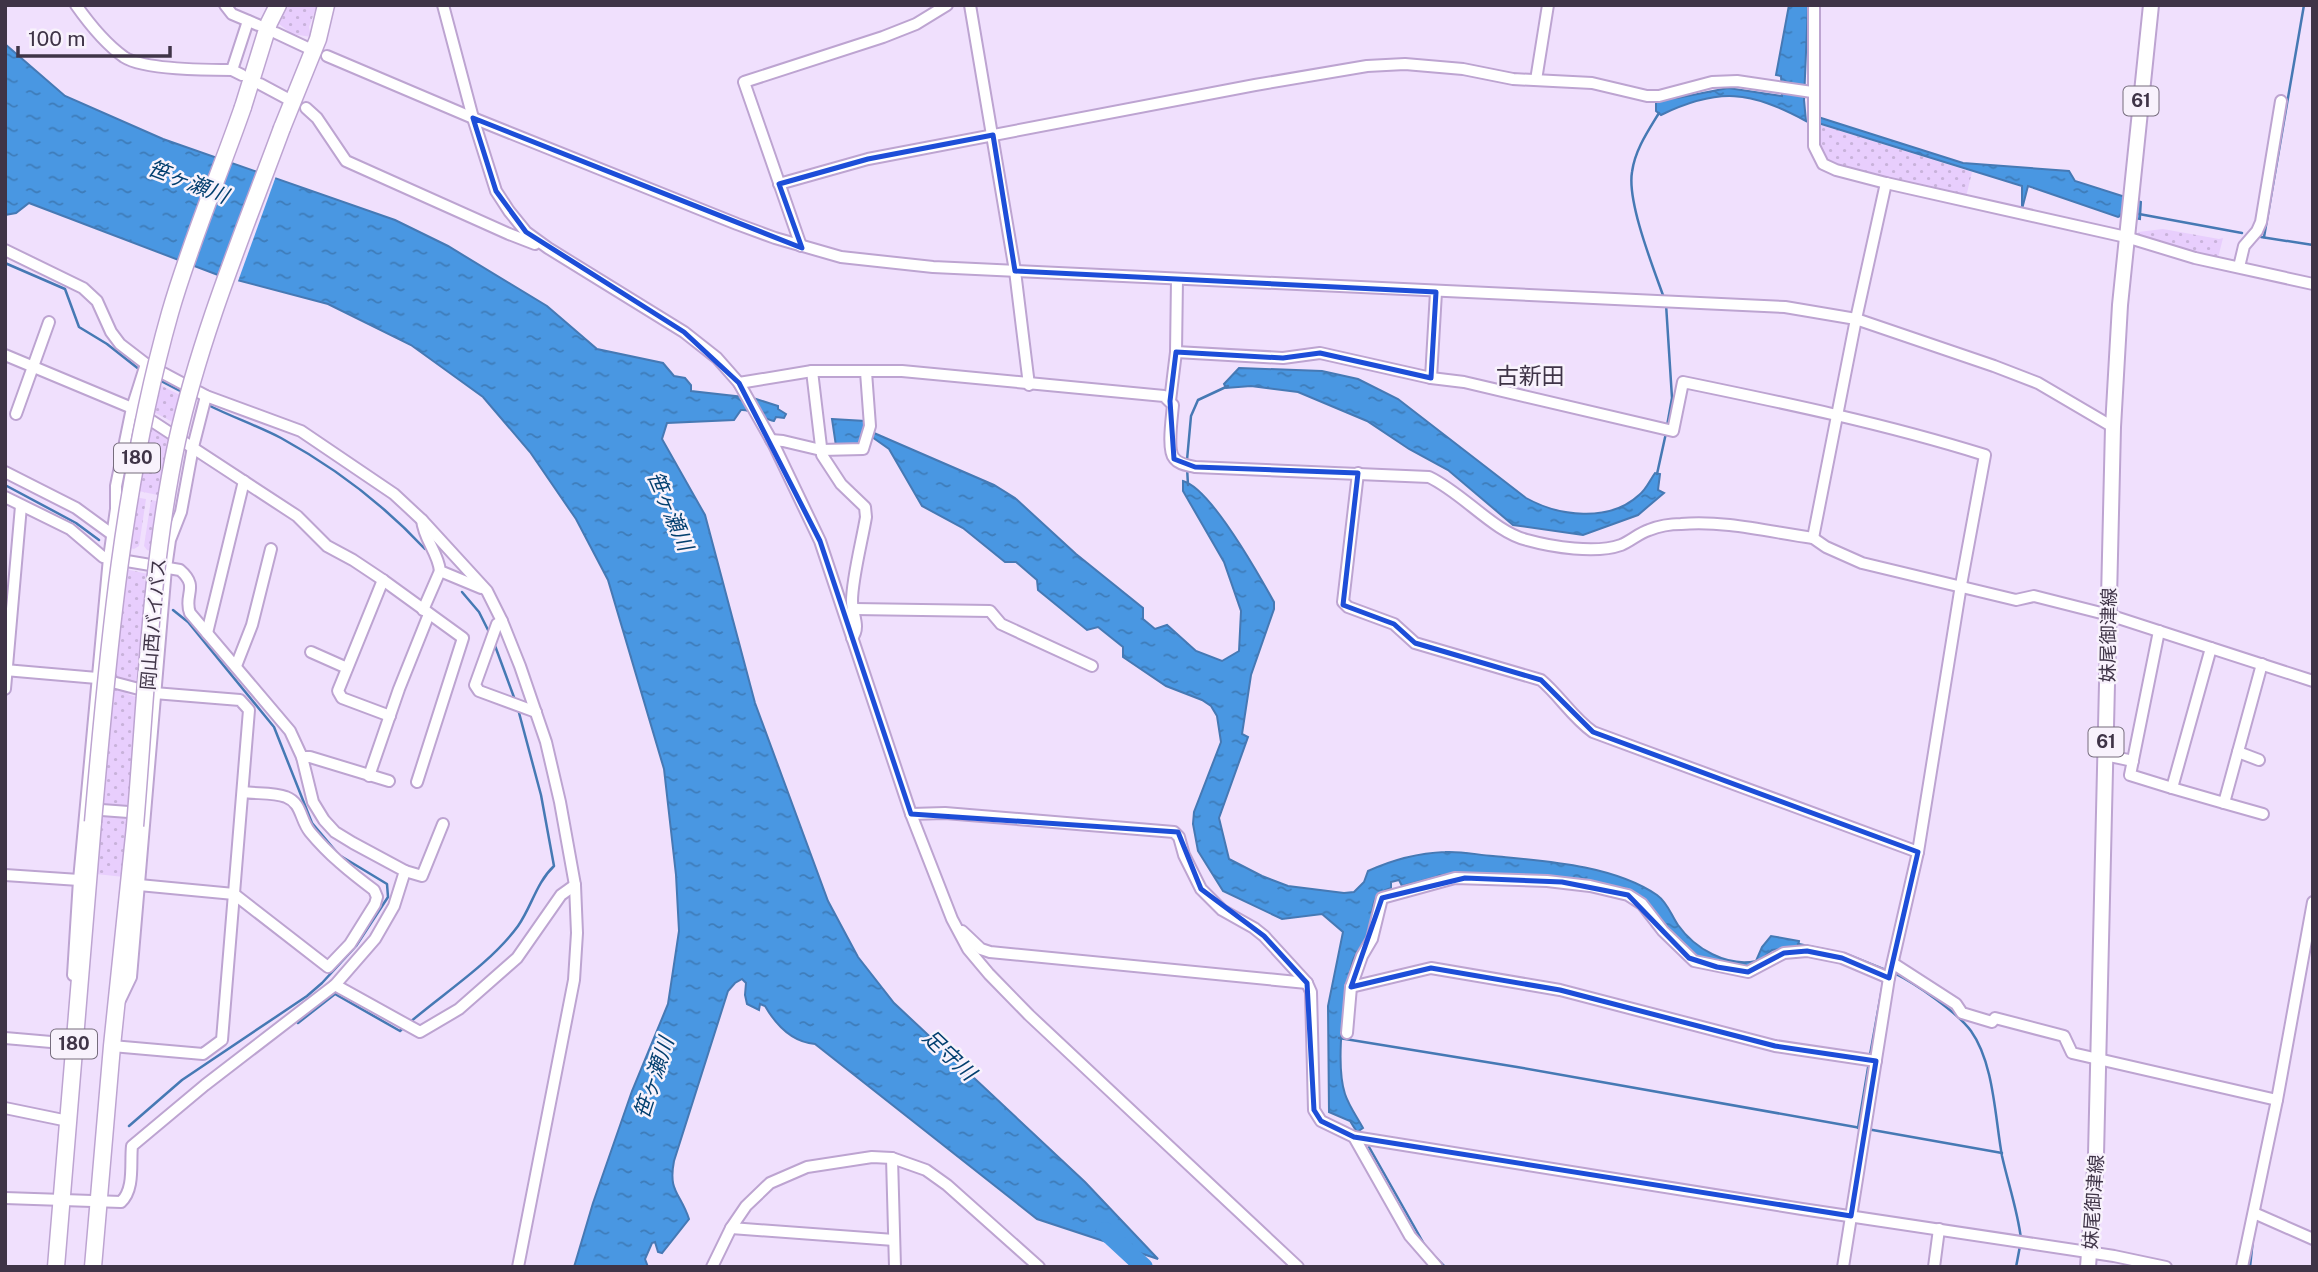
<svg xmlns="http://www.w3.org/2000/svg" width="2318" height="1272" viewBox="0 0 2318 1272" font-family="'Public Sans','Noto Sans JP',sans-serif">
<defs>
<pattern id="green-dots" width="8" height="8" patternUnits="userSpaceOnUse" patternTransform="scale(1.75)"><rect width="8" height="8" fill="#e8cefd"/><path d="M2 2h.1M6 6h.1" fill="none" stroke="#c8b2da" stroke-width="1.8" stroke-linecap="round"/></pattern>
<pattern id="water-ripples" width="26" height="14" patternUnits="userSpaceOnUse" patternTransform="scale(1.75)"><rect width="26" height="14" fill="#4997e2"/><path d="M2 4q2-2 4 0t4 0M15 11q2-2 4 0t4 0" fill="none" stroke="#3e7cb9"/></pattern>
</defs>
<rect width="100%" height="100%" fill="#f0e0fd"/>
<!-- green -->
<g fill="url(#green-dots)">
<path d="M 289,5 L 317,5 L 309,27 L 311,37 L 292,34 L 279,24 Z"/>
<path d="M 1818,124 L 1972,172 L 1966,197 L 1833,164 C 1820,154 1818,139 1818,124 Z"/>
<path d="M 2163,229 L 2219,239 L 2223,238 L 2218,258 L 2193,254 L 2139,237 L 2138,232 Z"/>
<path d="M 156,383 L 184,397 L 178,425 L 150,410 Z"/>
<path d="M 147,424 L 173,440 L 162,496 L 134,490 Z"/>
<path d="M 134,497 L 146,499 L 139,546 L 134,549 L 126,547 Z"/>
<path d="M 151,500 L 161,502 L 154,552 L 147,550 L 144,546 Z"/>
<path d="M 125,569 L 148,574 L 144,580 L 148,583 L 139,683 L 113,677 Z"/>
<path d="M 111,686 L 126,692 L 128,694 L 136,697 L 138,694 L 130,806 L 102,804 Z"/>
<path d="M 101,815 L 129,818 L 124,877 L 96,874 Z"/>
</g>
<!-- water -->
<g fill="url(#water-ripples)" stroke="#4679b4" stroke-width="2">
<path d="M 1789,5 L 1808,5 L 1804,100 L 1806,121 C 1750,91 1719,87 1661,115 L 1656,111 L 1656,99 L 1677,98 L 1728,88 L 1782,96 L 1781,76 L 1776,75 Z"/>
<path d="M 5,44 L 65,96 L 163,139 L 395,220 L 448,246 L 547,306 L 597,349 L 663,363 L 674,376 L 685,378 L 691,385 L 691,391 L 753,398 L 778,406 L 778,409 L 786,414 L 784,418 L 776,417 L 774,421 C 763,419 752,409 741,410 L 734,420 L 667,423 L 662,439 L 705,515 L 755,703 L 828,901 L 858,957 L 894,1003 L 1085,1182 L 1158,1259 L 1037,1219 L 815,1044 C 792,1042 776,1025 765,1006 L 760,1004 L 759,1010 L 747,1004 L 745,995 L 746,983 L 742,979 L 735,983 L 728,991 L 674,1161 C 668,1192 680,1192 689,1219 L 662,1253 L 658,1252 L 655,1242 L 652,1243 L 645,1259 L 648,1267 L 574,1267 L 593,1203 L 632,1091 L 668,1004 L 679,931 L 676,875 L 664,769 L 608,580 L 576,519 L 530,452 L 483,397 L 411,345 L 328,304 L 218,275 L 29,203 L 16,213 L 5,215 Z"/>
<path d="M 1818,117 L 1963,163 L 2069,171 L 2075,181 L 2141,202 L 2140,219 L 2120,216 L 2118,217 L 2028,186 L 2022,209 L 2022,186 L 1818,123 Z"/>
<path d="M 1239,368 L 1322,371 L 1358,379 L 1398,399 L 1526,498 C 1558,516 1609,523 1639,495 C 1646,490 1650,480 1655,473 L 1660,474 L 1658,490 L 1664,493 L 1638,515 L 1583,535 L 1513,525 L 1448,470 L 1409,449 L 1367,421 L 1298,392 L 1251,386 L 1226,388 L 1224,384 Z"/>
<path d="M 832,419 L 865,421 L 865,431 L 861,445 L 836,446 Z"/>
<path d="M 874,433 L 994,485 L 1015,498 L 1076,554 L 1143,608 L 1143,619 L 1155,629 L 1167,625 L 1196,651 L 1222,661 L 1239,651 L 1241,611 L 1224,562 L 1183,491 L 1183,481 C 1210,488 1259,575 1274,602 L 1274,609 L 1251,675 L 1242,734 L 1248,737 L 1219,818 L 1229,859 L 1262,876 L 1288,886 L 1344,893 L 1354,892 L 1364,882 L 1368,871 C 1392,860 1419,853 1445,852 C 1461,851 1478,855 1493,856 C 1545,861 1613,865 1657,895 C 1668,903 1671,915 1678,925 C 1695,949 1727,967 1756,961 L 1762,947 L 1771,936 L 1799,941 L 1798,947 L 1772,950 L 1752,968 L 1692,956 L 1649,905 L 1625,888 L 1597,884 L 1468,874 L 1447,874 L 1402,886 L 1399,880 L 1391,882 L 1391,888 C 1367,895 1375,911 1369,932 C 1366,942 1357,950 1353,960 C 1344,991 1335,1064 1345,1094 C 1349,1106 1357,1117 1363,1128 L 1357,1132 L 1350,1121 L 1329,1112 L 1328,1006 L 1343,932 L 1322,914 L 1282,919 L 1223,891 L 1198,851 L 1193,824 L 1194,812 L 1221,742 L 1217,716 L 1211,706 L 1202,700 L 1166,686 L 1123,657 L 1123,647 L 1098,627 L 1087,630 L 1038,590 L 1037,580 L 1016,562 L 1005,562 L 963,528 L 922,506 L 889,449 L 872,437 Z"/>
</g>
<!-- pier -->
<path fill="#f0e0fd" d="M 261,170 L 276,176 L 237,284 L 220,279 Z"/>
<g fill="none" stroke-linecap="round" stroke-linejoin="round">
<!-- stream -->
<g stroke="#4679b4" stroke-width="2.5">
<path d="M 1659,113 C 1648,131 1635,150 1632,172 C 1627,202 1653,267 1664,298"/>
<path d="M 2139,214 L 2242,233"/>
<path d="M 2261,237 L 2313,245"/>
<path d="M 2264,237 L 2304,5"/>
<path d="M 5,263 L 65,289 L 79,327 L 107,344 L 140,370"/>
<path d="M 1666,304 L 1672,398 L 1667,426"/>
<path d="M 159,380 L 184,393"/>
<path d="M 208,405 C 232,417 258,426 281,438 C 334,467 384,505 425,549"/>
<path d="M 1187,460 L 1191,416 L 1198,400 L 1228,386"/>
<path d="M 1187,467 L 1188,485"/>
<path d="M 1657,474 L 1666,433"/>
<path d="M 5,485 L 76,523 L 99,540"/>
<path d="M 462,592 L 479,612 L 490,634"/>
<path d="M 494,643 L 515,700"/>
<path d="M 1798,944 L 1832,951"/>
<path d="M 1846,954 L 1888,971"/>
<path d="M 1894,973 C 1916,984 1957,1012 1971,1031 C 1994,1063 1995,1118 2002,1156 C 2008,1183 2018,1212 2021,1239"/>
<path d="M 296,1020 L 298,1023 L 335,994 L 400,1031 L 404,1027"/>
<path d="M 409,1023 C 444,993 491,963 518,926 C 532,906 536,883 554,866 L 541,795 L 518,709"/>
<path d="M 1339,1038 L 1517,1067 L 1861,1128"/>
<path d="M 1870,1055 L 1883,983"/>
<path d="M 129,1126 L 182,1080 L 307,996 L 322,983 L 356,946 L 388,897 L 387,884 L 339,855 L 312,823 L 274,727 L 188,622 L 173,610"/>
<path d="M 1858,1128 L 1869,1062"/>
<path d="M 1867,1129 L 2002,1153"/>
<path d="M 1369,1147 L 1424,1244"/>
<path d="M 1435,1257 L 1445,1267"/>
<path d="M 2016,1267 L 2020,1246"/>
<path d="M 2250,1267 L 2253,1239"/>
</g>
<!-- river -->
<path stroke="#4997e2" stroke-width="18" d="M 1105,1231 L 1144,1267"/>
<defs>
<g id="minor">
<path d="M 76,5 C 88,22 107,45 124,57 C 144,70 207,70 232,70 L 242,75"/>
<path d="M 225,5 L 232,14 L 258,25"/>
<path d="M 443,5 L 473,118 L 496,191 L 509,211 L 526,232 L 548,248 L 684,332 L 717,358 L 739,383 L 774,445 L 820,541 L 911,814 L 952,919 L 968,949 L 989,974 L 1029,1015 L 1298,1267"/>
<path d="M 970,5 L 1015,271 L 1029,385"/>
<path d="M 1814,5 L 1814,146 L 1823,164 L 1836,170 L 1886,183 L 2126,237 L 2195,258 L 2313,284"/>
<path d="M 276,33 L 308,48"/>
<path d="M 327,56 L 473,118 L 737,224 L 775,238 L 841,257 L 933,267 L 1785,307 L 1856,319 L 1994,366 L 2038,383 L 2113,427"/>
<path d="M 232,70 L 248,21"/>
<path d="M 1536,80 L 1548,5"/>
<path d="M 260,84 L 288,99"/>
<path d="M 306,108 L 317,118 L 346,161 L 509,234 L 535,244"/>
<path d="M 779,184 L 868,159 L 1255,85 L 1367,66 L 1405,64 L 1463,69 L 1513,79 L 1592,83 L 1647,96 L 1659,96 L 1712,82 L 1737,81 L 1812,92"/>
<path d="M 801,246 L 744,82 L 883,37 L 916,24 L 947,5"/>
<path d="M 5,250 L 83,288 L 97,301 L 111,332 L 120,344 L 146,364 L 206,396 L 301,431 L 394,494 L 422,520 L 487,591 L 502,621 L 520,666 L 546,742 L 560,802 L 575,885 L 577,933 L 574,980 L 518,1267"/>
<path d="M 2239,267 L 2244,246 L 2257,231 L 2261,222 L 2281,101"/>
<path d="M 1176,352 L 1283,358 L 1320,353 L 1431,378 L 1464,382 L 1673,431 L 1683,382 C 1785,403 1886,424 1985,455 L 1961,585 L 1918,852 L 1889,978 L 1843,1267"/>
<path d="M 5,355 L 132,408 L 297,516 L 327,546 L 353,560 L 383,580 L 463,638 L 417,782"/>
<path d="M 812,371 L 822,455 L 841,484 L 865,507 L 866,517 C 862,541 852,579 852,601 C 852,614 861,627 852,638"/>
<path d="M 1431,378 L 1436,292"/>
<path d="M 739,383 L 812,371 L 902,371 L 1164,396 L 1173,405 C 1172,417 1167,450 1174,458 C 1179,465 1188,465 1195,467 L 1429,477 C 1463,493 1494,532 1527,540 C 1552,547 1596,554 1621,545 C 1631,541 1639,533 1649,530 C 1659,526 1671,524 1681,524 C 1724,520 1770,532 1813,538 L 1826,547 L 1862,563 L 2016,600 L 2034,596 L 2109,615 L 2313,681"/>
<path d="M 1170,401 L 1176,352 L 1177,279"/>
<path d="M 16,414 L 49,322"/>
<path d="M 771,440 L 783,441 L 821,450 L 863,449 L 870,426 L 866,372"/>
<path d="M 5,472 L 76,508 L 113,535"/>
<path d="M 1358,473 L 1343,602 L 1348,607 L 1394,624 L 1415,643 L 1541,680 C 1560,696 1572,717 1593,732 L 1918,852"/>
<path d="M 5,497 L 70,529 L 103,557 L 180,570 C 200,587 183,595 190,613 L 290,731 L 302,757 L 313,802 L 324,820 L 335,832 L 353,843 L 405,871 L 394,906 L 375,939 L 335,985 L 205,1085 L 132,1146 C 130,1163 135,1189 121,1202 L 5,1198"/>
<path d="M 422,520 C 424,540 438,552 440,571 L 481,588"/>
<path d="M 1813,538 L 1856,319 L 1886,183"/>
<path d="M 383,580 L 338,691 L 342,698 L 390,716"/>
<path d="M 854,609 L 990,611 L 1001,624 L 1092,666"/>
<path d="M 423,610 L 440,571"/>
<path d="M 502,621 L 497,624 L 475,685 L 479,691 L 536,712"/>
<path d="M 2159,631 L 2130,775 L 2172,788"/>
<path d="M 207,633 L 244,481"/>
<path d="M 2211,648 L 2172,788 L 2224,803 L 2262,664"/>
<path d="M 311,652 L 347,668"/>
<path d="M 236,666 L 252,625 L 271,549"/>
<path d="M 5,670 L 97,678 L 154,693 L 240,700 L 249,710 L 222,1040 L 203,1054 L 112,1046"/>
<path d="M 5,689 L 21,506"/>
<path d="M 2238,752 L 2259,760"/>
<path d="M 2105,755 L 2133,761"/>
<path d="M 302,757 L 310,757 L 389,781"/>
<path d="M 369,776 L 399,689 L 429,614"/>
<path d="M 2224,803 L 2263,814"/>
<path d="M 88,809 L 142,813"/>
<path d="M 911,814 L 945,813 L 1174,832 L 1179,837 L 1184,855 L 1201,889 L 1222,910 L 1254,928 L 1264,936 L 1307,983 L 1311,992 L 1314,1110 L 1321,1121 L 1354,1137 L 1802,1209 L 2114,1256 L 2166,1267"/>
<path d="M 405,871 L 422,876 L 443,824"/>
<path d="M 5,875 L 79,880"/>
<path d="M 139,885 L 234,894 L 328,967 L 350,944 L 375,904 L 377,897 L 374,890 C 350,872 329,855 310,832 C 300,820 302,803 286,797 C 274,792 256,794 243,792"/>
<path d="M 962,931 L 981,949 L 990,952 L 1307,983"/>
<path d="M 1894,964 L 1956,1004 L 1962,1013 L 1992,1022 L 1995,1018 L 2064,1036 L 2072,1053 L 2277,1100"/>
<path d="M 73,975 L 79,880 L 109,558 L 116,509 L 116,486 L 132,408 L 146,364"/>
<path d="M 335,985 L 420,1032 L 459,1009 L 517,958 L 561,895 L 575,885"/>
<path d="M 1351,987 L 1431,968 L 1560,990 L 1775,1046 L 1876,1061"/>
<path d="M 120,1000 L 131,977 L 166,568 L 170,540 L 181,512 L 193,447 L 206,396"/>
<path d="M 1347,1033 L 1351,987 L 1362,956 L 1372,939 L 1382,898 L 1455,878 L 1547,881 L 1590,886 L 1628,895 L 1642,904 L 1663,931 L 1694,961 L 1748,972 L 1784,953 L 1807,951 L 1842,958 L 1889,978"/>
<path d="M 5,1038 L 74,1044"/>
<path d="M 5,1108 L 68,1121"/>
<path d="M 1354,1137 L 1410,1236 L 1437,1267"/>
<path d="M 892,1158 L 895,1267"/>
<path d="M 2254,1213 L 2313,1239"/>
<path d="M 731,1228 L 894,1240"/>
<path d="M 712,1267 L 731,1228 L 746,1206 L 770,1183 L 807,1167 L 872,1157 L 892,1158 L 926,1170 L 947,1185 L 1039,1267"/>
<path d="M 1934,1267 L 1939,1229"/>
<path d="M 2242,1267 L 2277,1100 L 2313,902"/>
</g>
<path id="major" d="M 2088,1267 L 2096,1155 L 2113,427 L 2120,305 L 2151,5"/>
<g id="highway">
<path d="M 243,107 L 269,23 L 278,5"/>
<path d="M 282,128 L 318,39 L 326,5"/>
<path d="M 56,1267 L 93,822"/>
<path d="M 93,1267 L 112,1046 L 135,826"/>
</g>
</defs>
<!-- minor casing -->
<use href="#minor" stroke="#bda4d1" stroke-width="14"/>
<!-- major casing -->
<use href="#major" stroke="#bda4d1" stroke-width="18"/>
<!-- highway casing -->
<use href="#highway" stroke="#bda4d1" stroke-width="19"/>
<!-- minor -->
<use href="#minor" stroke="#fff" stroke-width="10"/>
<!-- major -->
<use href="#major" stroke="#fff" stroke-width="14"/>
<!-- highway -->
<use href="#highway" stroke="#fff" stroke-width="16"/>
<defs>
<g id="highway-bridge">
<path d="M 93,822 C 108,651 123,479 170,313 C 190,243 219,176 243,107"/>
<path d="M 135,826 C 146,698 150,567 177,441 C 201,333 244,231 282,128"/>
</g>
</defs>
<!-- highway-bridge casing -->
<use href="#highway-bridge" stroke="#bda4d1" stroke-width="19" stroke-linecap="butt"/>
<!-- highway-bridge -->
<use href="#highway-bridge" stroke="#fff" stroke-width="16"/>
</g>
<!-- marked area -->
<path fill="none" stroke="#1d4ed8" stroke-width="5" stroke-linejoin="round" d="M 473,118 L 802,248 L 779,184 L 868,159 L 993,135 L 1015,271 L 1436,292 L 1431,378 L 1320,353 L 1283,358 L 1176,352 L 1170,401 L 1174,459 L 1195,467 L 1358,473 L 1343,605 L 1394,624 L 1415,643 L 1541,680 L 1593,732 L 1918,852 L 1889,978 L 1842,958 L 1807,951 L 1784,953 L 1748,972 L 1717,967 L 1689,958 L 1628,895 L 1562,882 L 1465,878 L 1382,898 L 1351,987 L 1431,968 L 1560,990 L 1775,1046 L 1876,1061 L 1851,1216 L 1354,1137 L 1321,1121 L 1314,1110 L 1307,983 L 1264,936 L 1201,889 L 1178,832 L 911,814 L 820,541 L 739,383 L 684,332 L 526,232 L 496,191 Z"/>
<g text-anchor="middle" stroke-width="5" stroke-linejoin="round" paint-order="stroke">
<!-- shield labels -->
<g fill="#f8f2fc" stroke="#766d7d" stroke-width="2">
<rect x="2123.5" y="86.5" width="35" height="29" rx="5"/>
<rect x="114" y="443.5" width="46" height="29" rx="5"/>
<rect x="2088.5" y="727.5" width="35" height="29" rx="5"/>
<rect x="51" y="1029.5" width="46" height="29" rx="5"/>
</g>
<g font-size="18" font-weight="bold" fill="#3f3447">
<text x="2141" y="107">61</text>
<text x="137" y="464">180</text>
<text x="2106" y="748">61</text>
<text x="74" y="1050">180</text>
</g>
<!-- street labels -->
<g font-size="19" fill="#3f3447" stroke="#f8f2fc">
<text transform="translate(153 624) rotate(-85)" y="7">岡山西バイパス</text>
<text transform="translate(2108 635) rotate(-89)" y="7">妹尾御津線</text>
<text transform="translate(2093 1202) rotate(-86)" y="7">妹尾御津線</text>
</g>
<!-- water labels -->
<g font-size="21" font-style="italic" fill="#044070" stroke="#f8f2fc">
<text transform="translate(188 182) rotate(21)" y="7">笹ヶ瀬川</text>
<text transform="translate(670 511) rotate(67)" y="7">笹ヶ瀬川</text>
<text transform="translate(949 1055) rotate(43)" y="7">足守川</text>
<text transform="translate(654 1078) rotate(-72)" y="7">笹ヶ瀬川</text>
</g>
<!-- quarter labels -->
<g font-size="23" fill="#3f3447" stroke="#f8f2fc">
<text x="1530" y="384">古新田</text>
</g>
</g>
<!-- border -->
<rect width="2318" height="1272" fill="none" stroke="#3f3447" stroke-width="14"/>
<!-- scale -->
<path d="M18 46v10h152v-10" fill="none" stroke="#3f3447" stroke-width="3.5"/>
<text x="28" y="46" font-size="21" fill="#3f3447" stroke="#f8f2fc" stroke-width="5" paint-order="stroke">100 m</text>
</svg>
